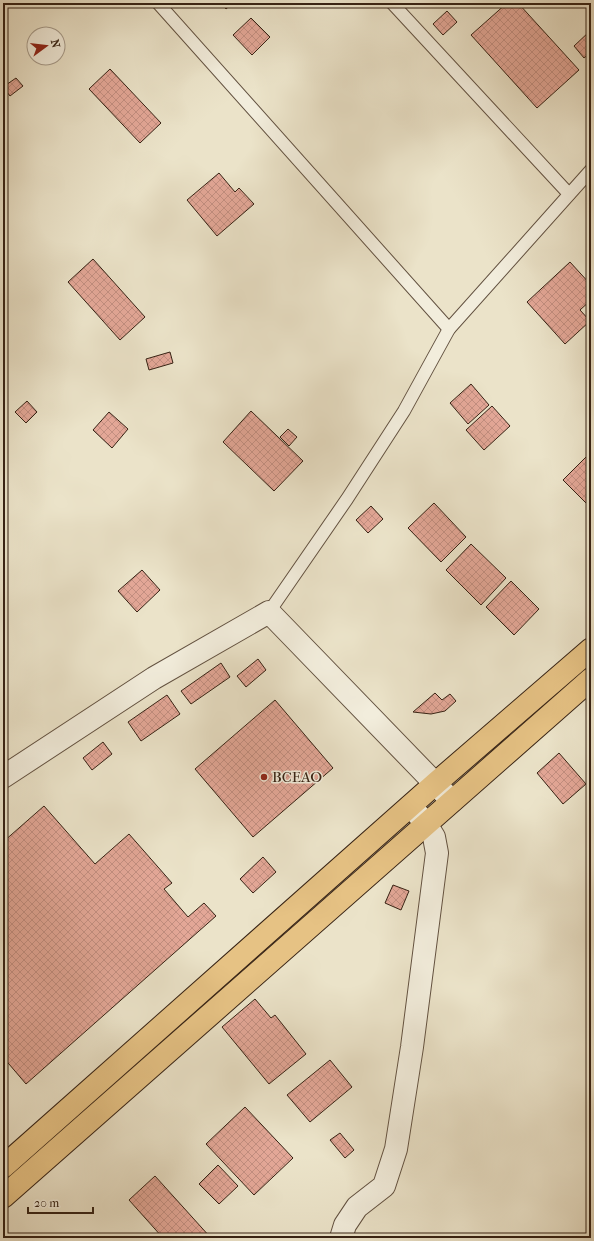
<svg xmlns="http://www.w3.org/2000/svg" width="594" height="1241" viewBox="0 0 594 1241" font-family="'IM FELL French Canon',serif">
<defs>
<pattern id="building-cross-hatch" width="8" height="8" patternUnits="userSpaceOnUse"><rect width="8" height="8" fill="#e3a797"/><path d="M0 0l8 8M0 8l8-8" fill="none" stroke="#c38f81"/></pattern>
</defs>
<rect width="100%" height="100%" fill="#ebe3c9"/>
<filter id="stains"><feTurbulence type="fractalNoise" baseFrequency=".005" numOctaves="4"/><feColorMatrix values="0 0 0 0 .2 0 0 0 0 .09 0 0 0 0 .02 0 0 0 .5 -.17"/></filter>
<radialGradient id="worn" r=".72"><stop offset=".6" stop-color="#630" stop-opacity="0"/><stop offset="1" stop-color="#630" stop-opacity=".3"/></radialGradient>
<!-- building -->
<g fill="url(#building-cross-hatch)" stroke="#362214">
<path d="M 221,3 L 233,3 L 226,9 Z"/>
<path d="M 507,3 L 518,3 L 579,70 L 537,108 L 471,35 Z"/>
<path d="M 447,11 L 457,22 L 443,35 L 433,24 Z"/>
<path d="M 251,18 L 270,37 L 252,55 L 233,35 Z"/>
<path d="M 590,31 L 591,33 L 591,52 L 584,58 L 574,46 Z"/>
<path d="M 110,69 L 161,123 L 140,143 L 89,89 Z"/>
<path d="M 16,78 L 23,86 L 10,96 L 3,87 Z"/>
<path d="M 219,173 L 235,192 L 239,188 L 254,204 L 217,236 L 187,200 Z"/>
<path d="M 93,259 L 145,317 L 120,340 L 68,282 Z"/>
<path d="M 570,262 L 591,285 L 591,300 L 580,310 L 590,321 L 565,344 L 527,302 Z"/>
<path d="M 170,352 L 173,363 L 149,370 L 146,359 Z"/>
<path d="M 471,384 L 489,405 L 468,424 L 450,403 Z"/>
<path d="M 27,401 L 37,412 L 26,423 L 15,412 Z"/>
<path d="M 492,406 L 510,426 L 484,450 L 466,430 Z"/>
<path d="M 251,411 L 303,461 L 274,491 L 223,442 Z"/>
<path d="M 109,412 L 128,429 L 112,448 L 93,430 Z"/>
<path d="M 288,429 L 297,437 L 289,446 L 280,437 Z"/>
<path d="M 591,452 L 591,508 L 563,480 Z"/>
<path d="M 434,503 L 466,537 L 441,562 L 408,528 Z"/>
<path d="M 371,506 L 383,519 L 368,533 L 356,520 Z"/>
<path d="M 471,544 L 506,578 L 481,605 L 446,570 Z"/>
<path d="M 142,570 L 160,590 L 137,612 L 118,591 Z"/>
<path d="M 511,581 L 539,609 L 514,635 L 486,607 Z"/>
<path d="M 258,659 L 266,670 L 246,687 L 237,676 Z"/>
<path d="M 221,663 L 230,677 L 191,704 L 181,691 Z"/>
<path d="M 435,693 L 442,700 L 450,694 L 456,701 L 445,711 L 431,714 L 413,712 Z"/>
<path d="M 167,695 L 180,714 L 141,741 L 128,722 Z"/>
<path d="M 275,700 L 333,768 L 253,837 L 195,769 Z"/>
<path d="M 103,742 L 112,754 L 92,770 L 83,758 Z"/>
<path d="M 559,753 L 586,784 L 563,804 L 537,773 Z"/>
<path d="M 44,806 L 95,864 L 129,834 L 172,883 L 164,889 L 188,917 L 204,903 L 216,916 L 26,1084 L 3,1057 L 3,842 Z"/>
<path d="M 263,857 L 276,872 L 253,893 L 240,879 Z"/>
<path d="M 393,885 L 409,891 L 401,910 L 385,903 Z"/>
<path d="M 255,999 L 271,1018 L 275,1015 L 306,1054 L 269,1084 L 222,1027 Z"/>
<path d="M 330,1060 L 352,1087 L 310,1122 L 287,1095 Z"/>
<path d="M 245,1107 L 293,1158 L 254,1195 L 206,1144 Z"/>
<path d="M 340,1133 L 354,1150 L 345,1158 L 330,1140 Z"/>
<path d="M 218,1165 L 238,1186 L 219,1204 L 199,1184 Z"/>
<path d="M 155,1176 L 211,1238 L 163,1238 L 129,1200 Z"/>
<path d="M 3,1231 L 9,1238 L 3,1238 Z"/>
</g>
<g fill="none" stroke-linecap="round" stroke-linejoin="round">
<defs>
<g id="service">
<path d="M 158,3 L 449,329"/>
<path d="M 392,3 L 569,194"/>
<path d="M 269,612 L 347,499 L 404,411 L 449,329 L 591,170"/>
</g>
<g id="minor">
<path d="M 3,777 L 154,678 L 269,612 L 452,801"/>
<path d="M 341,1238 L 345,1225 L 357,1207 L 384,1186 L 396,1149 L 412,1047 L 437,853 L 434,837 L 426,824 L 411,806"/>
</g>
<g id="trunk">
<path d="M 3,1167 L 436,783 L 591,649"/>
<path d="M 3,1197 L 591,679"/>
</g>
</defs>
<!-- service casing -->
<use href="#service" stroke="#635241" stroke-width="14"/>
<!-- minor casing -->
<use href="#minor" stroke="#635241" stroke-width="24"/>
<!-- trunk casing -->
<use href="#trunk" stroke="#362214" stroke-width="24"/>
<!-- service -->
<use href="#service" stroke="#f2eddc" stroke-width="12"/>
<!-- minor -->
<use href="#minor" stroke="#f2eddc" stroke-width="22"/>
<!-- trunk -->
<use href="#trunk" stroke="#e6c284" stroke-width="22"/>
</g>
<!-- markers -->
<circle fill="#8f2418" stroke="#f2eddc" stroke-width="1.5" cx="264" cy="777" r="4"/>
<g text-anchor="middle" stroke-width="3" stroke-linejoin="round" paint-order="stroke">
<!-- poi labels -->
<g font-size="15" fill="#362214" stroke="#f2eddc" text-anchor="start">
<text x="272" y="782">BCEAO</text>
</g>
</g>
<!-- margin -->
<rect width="594" height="1241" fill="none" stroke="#ebe3c9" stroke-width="16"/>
<rect x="4" y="4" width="586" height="1233" fill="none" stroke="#362214" stroke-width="2"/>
<rect x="8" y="8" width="578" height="1225" fill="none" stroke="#362214"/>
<!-- north arrow -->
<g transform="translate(46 46) rotate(75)"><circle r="19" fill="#f2eddc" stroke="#a79c8c"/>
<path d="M0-3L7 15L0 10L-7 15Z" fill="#8f2418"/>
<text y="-6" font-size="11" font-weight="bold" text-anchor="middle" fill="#362214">N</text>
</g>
<!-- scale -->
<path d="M28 1207v6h65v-6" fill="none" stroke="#362214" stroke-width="2"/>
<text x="34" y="1207" font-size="12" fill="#362214" stroke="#f2eddc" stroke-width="3" paint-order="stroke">20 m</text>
<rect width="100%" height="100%" filter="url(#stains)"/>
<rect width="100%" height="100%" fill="url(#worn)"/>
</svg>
